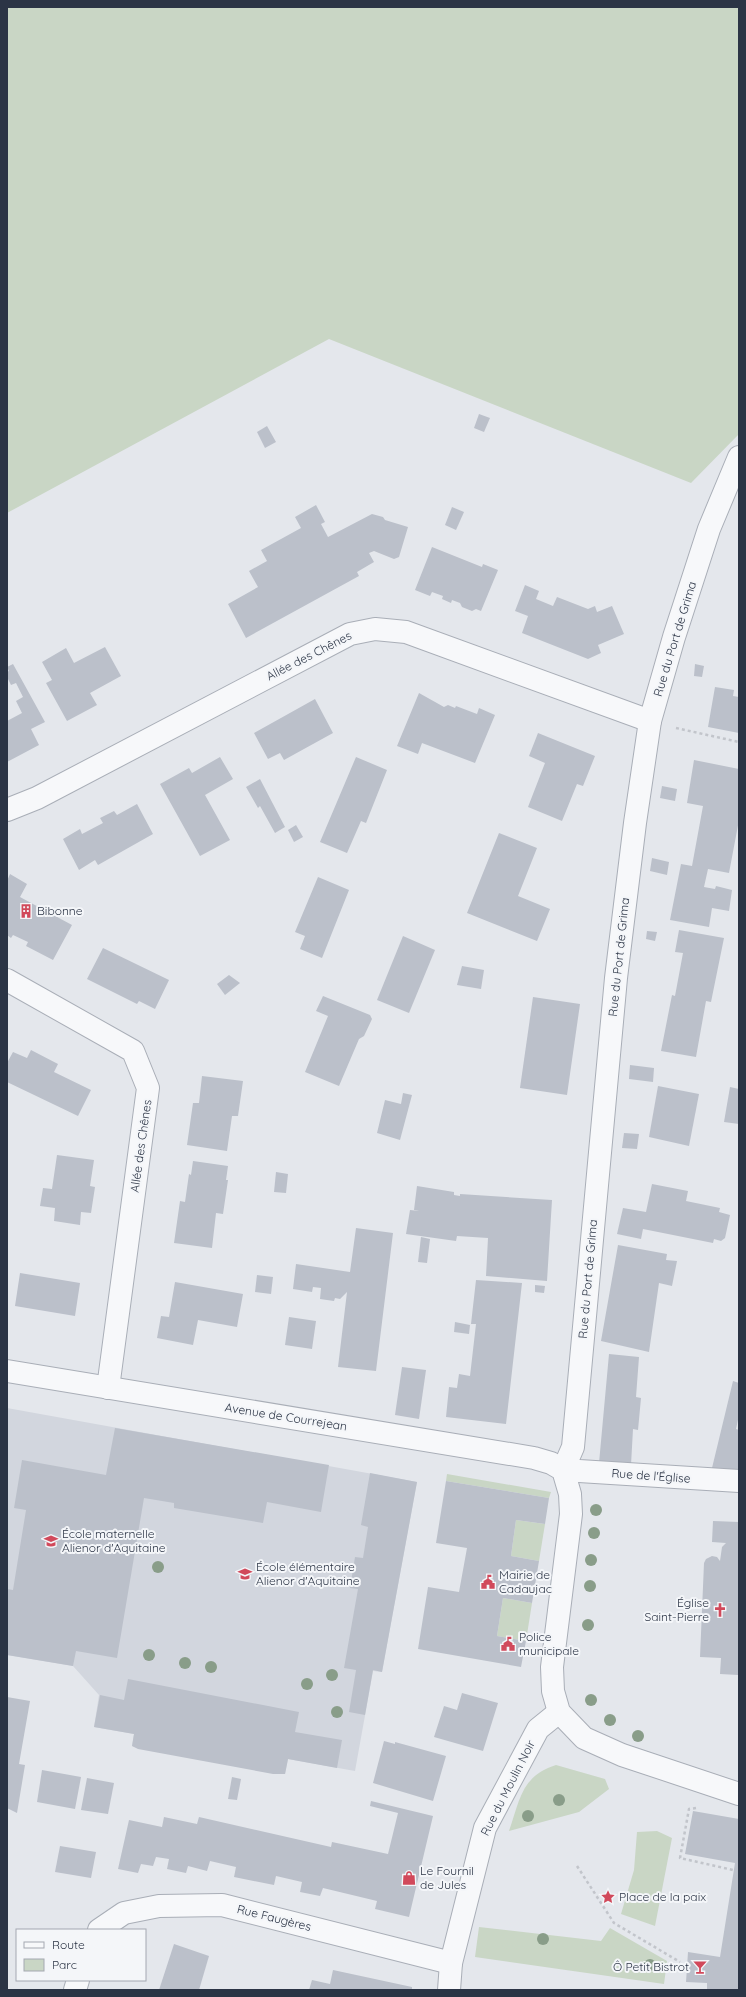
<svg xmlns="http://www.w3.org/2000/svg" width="746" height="1997" viewBox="0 0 746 1997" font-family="Quicksand,sans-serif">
<rect width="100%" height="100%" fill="#e4e7ec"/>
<!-- built -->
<path fill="#d2d6de" d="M 7,1408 L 417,1482 L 382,1672 L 373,1671 L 355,1771 L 288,1759 L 285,1774 L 132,1746 L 134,1734 L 94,1727 L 99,1695 L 73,1666 L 7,1655 Z"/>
<!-- green -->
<g fill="#c9d6c5">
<path d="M 7,7 L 739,7 L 739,434 L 691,483 L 329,339 L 7,513 Z"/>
<path d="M 447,1474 L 551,1492 L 549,1498 L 446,1481 Z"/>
<path d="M 516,1520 L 545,1524 L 539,1561 L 511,1556 Z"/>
<path d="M 503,1598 L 532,1603 L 526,1641 L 497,1636 Z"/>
<path d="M 556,1765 L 605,1779 L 609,1789 L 579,1812 L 509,1831 C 520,1800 521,1776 556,1765 Z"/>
<path d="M 657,1831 L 672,1838 L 655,1926 L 621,1914 L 634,1870 L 637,1832 Z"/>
<path d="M 479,1927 L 601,1941 L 610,1928 L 667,1961 L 664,1984 L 475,1957 Z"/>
</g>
<!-- building -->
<g fill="#bbc0ca">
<path d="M 479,414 L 490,418 L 484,432 L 474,428 Z"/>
<path d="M 267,426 L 276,442 L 265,448 L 257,432 Z"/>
<path d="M 316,505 L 325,522 L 321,524 L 328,537 L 372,514 L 383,517 L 385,520 L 408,527 L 399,557 L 394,559 L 374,551 L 369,553 L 374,562 L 357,572 L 359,576 L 246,638 L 228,604 L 258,587 L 249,571 L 267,561 L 261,550 L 301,528 L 295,517 Z"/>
<path d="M 452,507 L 464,512 L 456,530 L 445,525 Z"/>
<path d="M 432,547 L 482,567 L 483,564 L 498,570 L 481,611 L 476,609 L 472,611 L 462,607 L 460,603 L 452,600 L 451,603 L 442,599 L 443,596 L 432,592 L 430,596 L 415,590 Z"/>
<path d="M 525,585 L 539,591 L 536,599 L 553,606 L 557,597 L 588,609 L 595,606 L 597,612 L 612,606 L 624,634 L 598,645 L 601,653 L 588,659 L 522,633 L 528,616 L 515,611 Z"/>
<path d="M 105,647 L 121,676 L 90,693 L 97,705 L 67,721 L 46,683 L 52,680 L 42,662 L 66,648 L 74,663 Z"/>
<path d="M 13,664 L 45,722 L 31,729 L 39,745 L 7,762 L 7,721 L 22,713 L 16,701 L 23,697 L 16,683 L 11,685 L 7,677 L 7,672 L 9,671 L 7,667 Z"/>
<path d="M 695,664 L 704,666 L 702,677 L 694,676 Z"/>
<path d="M 715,687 L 734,690 L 733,696 L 739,697 L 739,733 L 708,727 Z"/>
<path d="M 419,693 L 444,707 L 448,705 L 455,708 L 456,706 L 477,714 L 479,708 L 495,715 L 475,763 L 422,743 L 418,754 L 397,746 Z"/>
<path d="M 315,699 L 333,733 L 284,760 L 280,753 L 268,759 L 254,733 Z"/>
<path d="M 538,733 L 595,756 L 583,786 L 577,784 L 562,821 L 528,807 L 545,763 L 529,756 Z"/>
<path d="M 220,757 L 233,779 L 205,795 L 230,840 L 200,856 L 160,784 L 189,768 L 192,773 Z"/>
<path d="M 356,757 L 387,770 L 366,823 L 361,821 L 347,853 L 320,842 Z"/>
<path d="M 694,760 L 739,769 L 739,820 L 729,873 L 708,869 L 704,887 L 715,889 L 716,886 L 732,890 L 729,911 L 712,908 L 709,927 L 670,920 L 681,864 L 692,866 L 703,806 L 687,803 Z"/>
<path d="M 260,779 L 285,827 L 275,833 L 260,806 L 258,808 L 246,787 Z"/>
<path d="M 662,786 L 677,789 L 675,801 L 660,798 Z"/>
<path d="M 137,804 L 153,834 L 98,865 L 95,860 L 79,870 L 63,839 L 80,829 L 82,834 L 103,823 L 100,818 L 114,811 L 117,815 Z"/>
<path d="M 296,825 L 303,837 L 294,842 L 288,830 Z"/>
<path d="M 499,833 L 537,848 L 518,896 L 550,909 L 537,941 L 467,913 Z"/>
<path d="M 652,858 L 669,862 L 667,875 L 650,871 Z"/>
<path d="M 10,874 L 27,884 L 20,897 L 72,925 L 53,960 L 26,946 L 28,942 L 13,935 L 11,938 L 7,935 L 7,881 Z"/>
<path d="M 318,877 L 349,890 L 322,958 L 300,949 L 305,936 L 295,932 Z"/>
<path d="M 679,930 L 724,938 L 711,1002 L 706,1001 L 696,1057 L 661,1051 L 672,995 L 675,996 L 683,953 L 675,952 Z"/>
<path d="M 647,931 L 657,932 L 655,941 L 646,939 Z"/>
<path d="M 403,936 L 435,950 L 409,1013 L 377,1000 Z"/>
<path d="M 103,948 L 169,980 L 155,1009 L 139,1001 L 137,1004 L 87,979 Z"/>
<path d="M 462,966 L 484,970 L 481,989 L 457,985 Z"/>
<path d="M 229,975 L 240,983 L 225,995 L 217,984 Z"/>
<path d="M 323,996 L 370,1015 L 372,1019 L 364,1036 L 359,1039 L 339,1086 L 305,1072 L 328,1016 L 316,1011 Z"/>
<path d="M 533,997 L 580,1004 L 567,1095 L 520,1088 Z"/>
<path d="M 31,1050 L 58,1064 L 54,1072 L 91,1090 L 78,1116 L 7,1082 L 7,1063 L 13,1052 L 27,1058 Z"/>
<path d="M 630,1065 L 654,1068 L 653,1082 L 629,1079 Z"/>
<path d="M 202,1076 L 243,1081 L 238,1116 L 232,1116 L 227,1151 L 187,1145 L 193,1103 L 199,1103 Z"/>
<path d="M 658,1086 L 699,1094 L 689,1146 L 649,1137 Z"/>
<path d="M 730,1087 L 739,1089 L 739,1124 L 724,1122 Z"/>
<path d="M 403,1093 L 412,1095 L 400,1140 L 377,1133 L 385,1100 L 401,1104 Z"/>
<path d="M 624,1133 L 639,1134 L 637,1149 L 622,1148 Z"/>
<path d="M 57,1155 L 94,1160 L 90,1186 L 95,1187 L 91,1213 L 81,1212 L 80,1225 L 54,1221 L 55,1208 L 40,1206 L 43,1188 L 52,1189 Z"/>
<path d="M 193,1161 L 228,1166 L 226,1180 L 228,1180 L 223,1214 L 216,1213 L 212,1248 L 174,1243 L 180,1201 L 185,1202 L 189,1174 L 191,1175 Z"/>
<path d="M 276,1172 L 288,1174 L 286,1193 L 274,1192 Z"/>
<path d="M 652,1184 L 688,1191 L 686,1201 L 720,1208 L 719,1212 L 730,1215 L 725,1238 L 721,1241 L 714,1239 L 713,1243 L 643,1229 L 641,1239 L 617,1234 L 623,1208 L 646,1212 Z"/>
<path d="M 417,1186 L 454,1192 L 454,1195 L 460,1196 L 460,1194 L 552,1200 L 547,1281 L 486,1276 L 488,1238 L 457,1236 L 456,1241 L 406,1234 L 410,1210 L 419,1211 L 414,1210 Z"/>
<path d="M 356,1228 L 393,1233 L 376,1371 L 338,1367 L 347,1292 L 340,1299 L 335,1298 L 334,1301 L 320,1299 L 321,1288 L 313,1287 L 312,1292 L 293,1289 L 296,1264 L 350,1272 Z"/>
<path d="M 421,1237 L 430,1239 L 427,1263 L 418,1262 Z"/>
<path d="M 618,1245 L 667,1254 L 666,1260 L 677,1261 L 672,1286 L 659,1283 L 649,1352 L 601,1341 Z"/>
<path d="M 20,1273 L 80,1283 L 75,1316 L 15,1306 Z"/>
<path d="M 257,1275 L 273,1277 L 271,1294 L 255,1292 Z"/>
<path d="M 476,1280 L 522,1283 L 506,1424 L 446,1417 L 449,1387 L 457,1388 L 459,1374 L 470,1376 L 476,1324 L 471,1324 Z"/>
<path d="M 175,1282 L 243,1294 L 237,1327 L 198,1320 L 193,1345 L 157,1338 L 161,1316 L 169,1317 Z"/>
<path d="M 535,1285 L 545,1286 L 544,1293 L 535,1292 Z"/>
<path d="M 289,1317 L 316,1321 L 312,1349 L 285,1345 Z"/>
<path d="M 455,1322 L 470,1325 L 469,1334 L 454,1332 Z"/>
<path d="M 609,1354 L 639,1357 L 636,1397 L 641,1398 L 638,1430 L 633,1429 L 631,1465 L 599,1463 Z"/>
<path d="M 402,1367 L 426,1370 L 419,1419 L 395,1415 Z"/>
<path d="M 733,1381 L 739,1383 L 739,1415 L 736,1429 L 739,1430 L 739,1470 L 712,1468 Z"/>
<path d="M 115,1428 L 329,1465 L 321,1512 L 267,1502 L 263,1523 L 174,1508 L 174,1503 L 144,1498 L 117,1658 L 76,1651 L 73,1666 L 7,1655 L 7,1589 L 13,1590 L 26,1510 L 14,1508 L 22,1460 L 106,1475 Z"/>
<path d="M 370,1473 L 417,1482 L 382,1672 L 373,1670 L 365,1715 L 349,1712 L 356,1670 L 344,1668 L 358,1589 L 350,1588 L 355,1557 L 363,1558 L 368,1527 L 361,1525 Z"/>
<path d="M 446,1481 L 549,1498 L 545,1524 L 516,1520 L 511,1556 L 539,1561 L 532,1603 L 503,1598 L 497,1636 L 526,1641 L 521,1667 L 418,1649 L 428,1587 L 459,1592 L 467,1548 L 436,1543 Z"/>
<path d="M 713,1521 L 739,1522 L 738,1675 L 720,1674 L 721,1658 L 700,1657 L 704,1563 L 706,1559 L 712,1556 L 717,1557 L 720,1561 L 722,1547 L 726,1543 L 712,1542 Z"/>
<path d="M 128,1679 L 299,1712 L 295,1732 L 342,1740 L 337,1768 L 288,1759 L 285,1774 L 273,1774 L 138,1749 L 132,1746 L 134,1734 L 94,1727 L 100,1695 L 124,1700 Z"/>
<path d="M 462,1693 L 498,1703 L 483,1751 L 434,1737 L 444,1706 L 457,1710 Z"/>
<path d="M 7,1697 L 30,1701 L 19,1764 L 25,1765 L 17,1813 L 7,1808 Z"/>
<path d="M 384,1741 L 395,1744 L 395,1742 L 446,1756 L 433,1801 L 373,1783 Z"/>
<path d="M 42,1770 L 81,1777 L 75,1809 L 37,1802 Z"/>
<path d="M 232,1777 L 241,1779 L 237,1800 L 228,1799 Z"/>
<path d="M 87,1778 L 114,1783 L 108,1814 L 81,1810 Z"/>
<path d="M 371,1801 L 433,1816 L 409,1917 L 375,1909 L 377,1901 L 323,1888 L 320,1896 L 300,1892 L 302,1882 L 276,1876 L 274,1885 L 234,1877 L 236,1867 L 210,1861 L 207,1871 L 188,1866 L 186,1873 L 167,1869 L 169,1859 L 156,1857 L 153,1866 L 141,1864 L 138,1873 L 118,1869 L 129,1820 L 162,1827 L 164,1817 L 197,1824 L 199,1817 L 331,1847 L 332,1842 L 388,1854 L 398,1813 L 370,1806 Z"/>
<path d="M 693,1811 L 739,1819 L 739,1990 L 707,1990 L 707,1983 L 686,1982 L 688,1952 L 720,1957 L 735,1863 L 685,1854 Z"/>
<path d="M 60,1846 L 96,1852 L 91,1878 L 55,1872 Z"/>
<path d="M 174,1944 L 209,1956 L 199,1990 L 159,1990 Z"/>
<path d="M 333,1970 L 412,1987 L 412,1990 L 309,1990 L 312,1980 L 330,1984 Z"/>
</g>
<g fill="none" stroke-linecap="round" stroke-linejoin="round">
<defs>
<g id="minor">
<path d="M 739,457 L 709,529 L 674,637 L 650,721 L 635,823 L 616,978 L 573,1447 L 563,1470 L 739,1481"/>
<path d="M 7,810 L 37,798 L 350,634 L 375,629 L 406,632 L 650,721"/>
<path d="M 7,980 L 133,1051 L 148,1088 L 108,1388"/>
<path d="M 99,1930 L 124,1913 L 159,1906 L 222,1905 L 451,1963"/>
<path d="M 75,1990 L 78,1980"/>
<path d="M 449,1990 L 451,1963 L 485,1828 L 538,1729 L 559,1712"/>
</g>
<path id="tertiary" d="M 7,1371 L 534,1458 L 551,1463 L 563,1470 L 570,1494 L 571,1514 L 552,1667 L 553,1691 L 559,1712 L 584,1738 L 622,1755 L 739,1794"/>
</defs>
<!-- minor casing -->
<use href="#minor" stroke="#a9aeb7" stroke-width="24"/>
<!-- tertiary casing -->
<use href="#tertiary" stroke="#a9aeb7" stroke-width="24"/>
<!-- path -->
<g stroke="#c2c5cb" stroke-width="2.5" stroke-dasharray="3 3" stroke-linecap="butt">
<path d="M 676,728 L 739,742"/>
<path d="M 696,1808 L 689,1809 L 680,1858 L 733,1870"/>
<path d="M 577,1866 L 614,1923 L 680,1962"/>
</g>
<!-- minor -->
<use href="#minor" stroke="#f7f8fa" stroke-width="22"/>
<!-- tertiary -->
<use href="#tertiary" stroke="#f7f8fa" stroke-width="22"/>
</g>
<!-- trees -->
<g fill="#899d89">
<circle cx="596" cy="1510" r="6"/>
<circle cx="594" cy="1533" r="6"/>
<circle cx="591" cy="1560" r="6"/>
<circle cx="158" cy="1567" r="6"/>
<circle cx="590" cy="1586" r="6"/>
<circle cx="588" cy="1625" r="6"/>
<circle cx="149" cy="1655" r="6"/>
<circle cx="185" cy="1663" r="6"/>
<circle cx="211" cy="1667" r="6"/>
<circle cx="332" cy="1675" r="6"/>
<circle cx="307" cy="1684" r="6"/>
<circle cx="591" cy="1700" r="6"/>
<circle cx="337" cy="1712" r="6"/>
<circle cx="610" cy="1720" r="6"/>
<circle cx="638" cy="1736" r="6"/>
<circle cx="559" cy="1800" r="6"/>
<circle cx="528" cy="1816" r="6"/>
<circle cx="543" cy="1939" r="6"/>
<circle cx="650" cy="1965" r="6"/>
</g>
<!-- icons -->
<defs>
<symbol id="building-bare" viewBox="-9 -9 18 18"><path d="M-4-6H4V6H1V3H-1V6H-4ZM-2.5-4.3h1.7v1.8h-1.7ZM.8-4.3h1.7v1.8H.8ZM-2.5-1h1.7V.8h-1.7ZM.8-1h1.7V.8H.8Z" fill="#d1495b" stroke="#f4f6f9" stroke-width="2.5" paint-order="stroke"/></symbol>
<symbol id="school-bare" viewBox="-9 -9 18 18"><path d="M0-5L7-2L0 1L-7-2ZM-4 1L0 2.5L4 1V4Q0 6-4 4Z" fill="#d1495b" stroke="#f4f6f9" stroke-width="2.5" paint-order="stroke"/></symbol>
<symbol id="civic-bare" viewBox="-9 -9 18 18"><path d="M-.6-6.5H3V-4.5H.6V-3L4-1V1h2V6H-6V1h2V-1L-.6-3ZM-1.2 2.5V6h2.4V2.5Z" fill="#d1495b" stroke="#f4f6f9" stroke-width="2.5" paint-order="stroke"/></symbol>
<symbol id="church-bare" viewBox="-9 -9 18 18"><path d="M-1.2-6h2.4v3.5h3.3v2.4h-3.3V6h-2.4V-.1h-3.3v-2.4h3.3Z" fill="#d1495b" stroke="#f4f6f9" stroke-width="2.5" paint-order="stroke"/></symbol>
<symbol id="shop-bare" viewBox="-9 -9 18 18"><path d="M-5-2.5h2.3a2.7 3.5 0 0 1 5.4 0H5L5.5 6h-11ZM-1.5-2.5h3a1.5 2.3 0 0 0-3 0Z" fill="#d1495b" stroke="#f4f6f9" stroke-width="2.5" paint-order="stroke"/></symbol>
<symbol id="sight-bare" viewBox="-9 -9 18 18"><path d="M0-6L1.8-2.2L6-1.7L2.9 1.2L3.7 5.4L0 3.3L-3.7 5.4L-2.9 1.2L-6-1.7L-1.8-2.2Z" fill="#d1495b" stroke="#f4f6f9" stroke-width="2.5" paint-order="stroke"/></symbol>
<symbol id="bar-bare" viewBox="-9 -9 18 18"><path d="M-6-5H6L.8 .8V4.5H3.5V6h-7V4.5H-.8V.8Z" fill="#d1495b" stroke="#f4f6f9" stroke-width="2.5" paint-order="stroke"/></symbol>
</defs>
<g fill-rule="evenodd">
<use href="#building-bare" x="16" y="901" width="20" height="20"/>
<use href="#school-bare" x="41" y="1531" width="20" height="20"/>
<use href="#school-bare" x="235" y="1564" width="20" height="20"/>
<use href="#civic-bare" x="478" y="1572" width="20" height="20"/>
<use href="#church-bare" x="710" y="1600" width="20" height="20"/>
<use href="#civic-bare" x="498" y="1634" width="20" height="20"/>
<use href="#shop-bare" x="399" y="1868" width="20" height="20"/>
<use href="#sight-bare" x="598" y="1887" width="20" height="20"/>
<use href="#bar-bare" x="690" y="1957" width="20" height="20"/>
</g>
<g text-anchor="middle" stroke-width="4" stroke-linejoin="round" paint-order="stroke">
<!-- street labels -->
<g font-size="12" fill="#2b3445" stroke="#f4f6f9">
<text transform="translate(675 639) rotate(-73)" y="4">Rue du Port de Grima</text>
<text transform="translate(309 656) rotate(-27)" y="4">Allée des Chênes</text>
<text transform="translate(619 957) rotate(-84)" y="4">Rue du Port de Grima</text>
<text transform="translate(141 1146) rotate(-82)" y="4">Allée des Chênes</text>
<text transform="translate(588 1279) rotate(-85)" y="4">Rue du Port de Grima</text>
<text transform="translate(286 1417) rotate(9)" y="4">Avenue de Courrejean</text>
<text transform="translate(651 1476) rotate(4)" y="4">Rue de l'Église</text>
<text transform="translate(508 1788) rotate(-63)" y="4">Rue du Moulin Noir</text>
<text transform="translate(274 1918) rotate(14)" y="4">Rue Faugères</text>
</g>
<!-- poi labels -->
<g font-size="12" fill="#2b3445" stroke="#f4f6f9" text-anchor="start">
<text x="37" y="915">Bibonne</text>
<text x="62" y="1538">École maternelle<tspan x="62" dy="14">Alienor d'Aquitaine</tspan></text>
<text x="256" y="1571">École élémentaire<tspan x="256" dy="14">Alienor d'Aquitaine</tspan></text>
<text x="499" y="1579">Mairie de<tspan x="499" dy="14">Cadaujac</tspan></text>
<text x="709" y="1607" text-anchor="end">Église<tspan x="709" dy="14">Saint-Pierre</tspan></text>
<text x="519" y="1641">Police<tspan x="519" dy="14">municipale</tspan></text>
<text x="420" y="1875">Le Fournil<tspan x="420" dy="14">de Jules</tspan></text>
<text x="619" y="1901">Place de la paix</text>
<text x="689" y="1971" text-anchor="end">Ô Petit Bistrot</text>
</g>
</g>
<!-- border -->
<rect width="746" height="1997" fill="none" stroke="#2b3445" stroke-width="16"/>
<!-- legend -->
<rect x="16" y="1929" width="130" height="52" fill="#f4f6f9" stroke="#a4a8b1"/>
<rect x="24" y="1942" width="20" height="6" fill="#f7f8fa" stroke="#a4a8b1"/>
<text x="52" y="1949" font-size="12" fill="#2b3445">Route</text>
<rect x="24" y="1959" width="20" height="12" fill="#c9d6c5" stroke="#a4a8b1"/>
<text x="52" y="1969" font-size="12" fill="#2b3445">Parc</text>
</svg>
